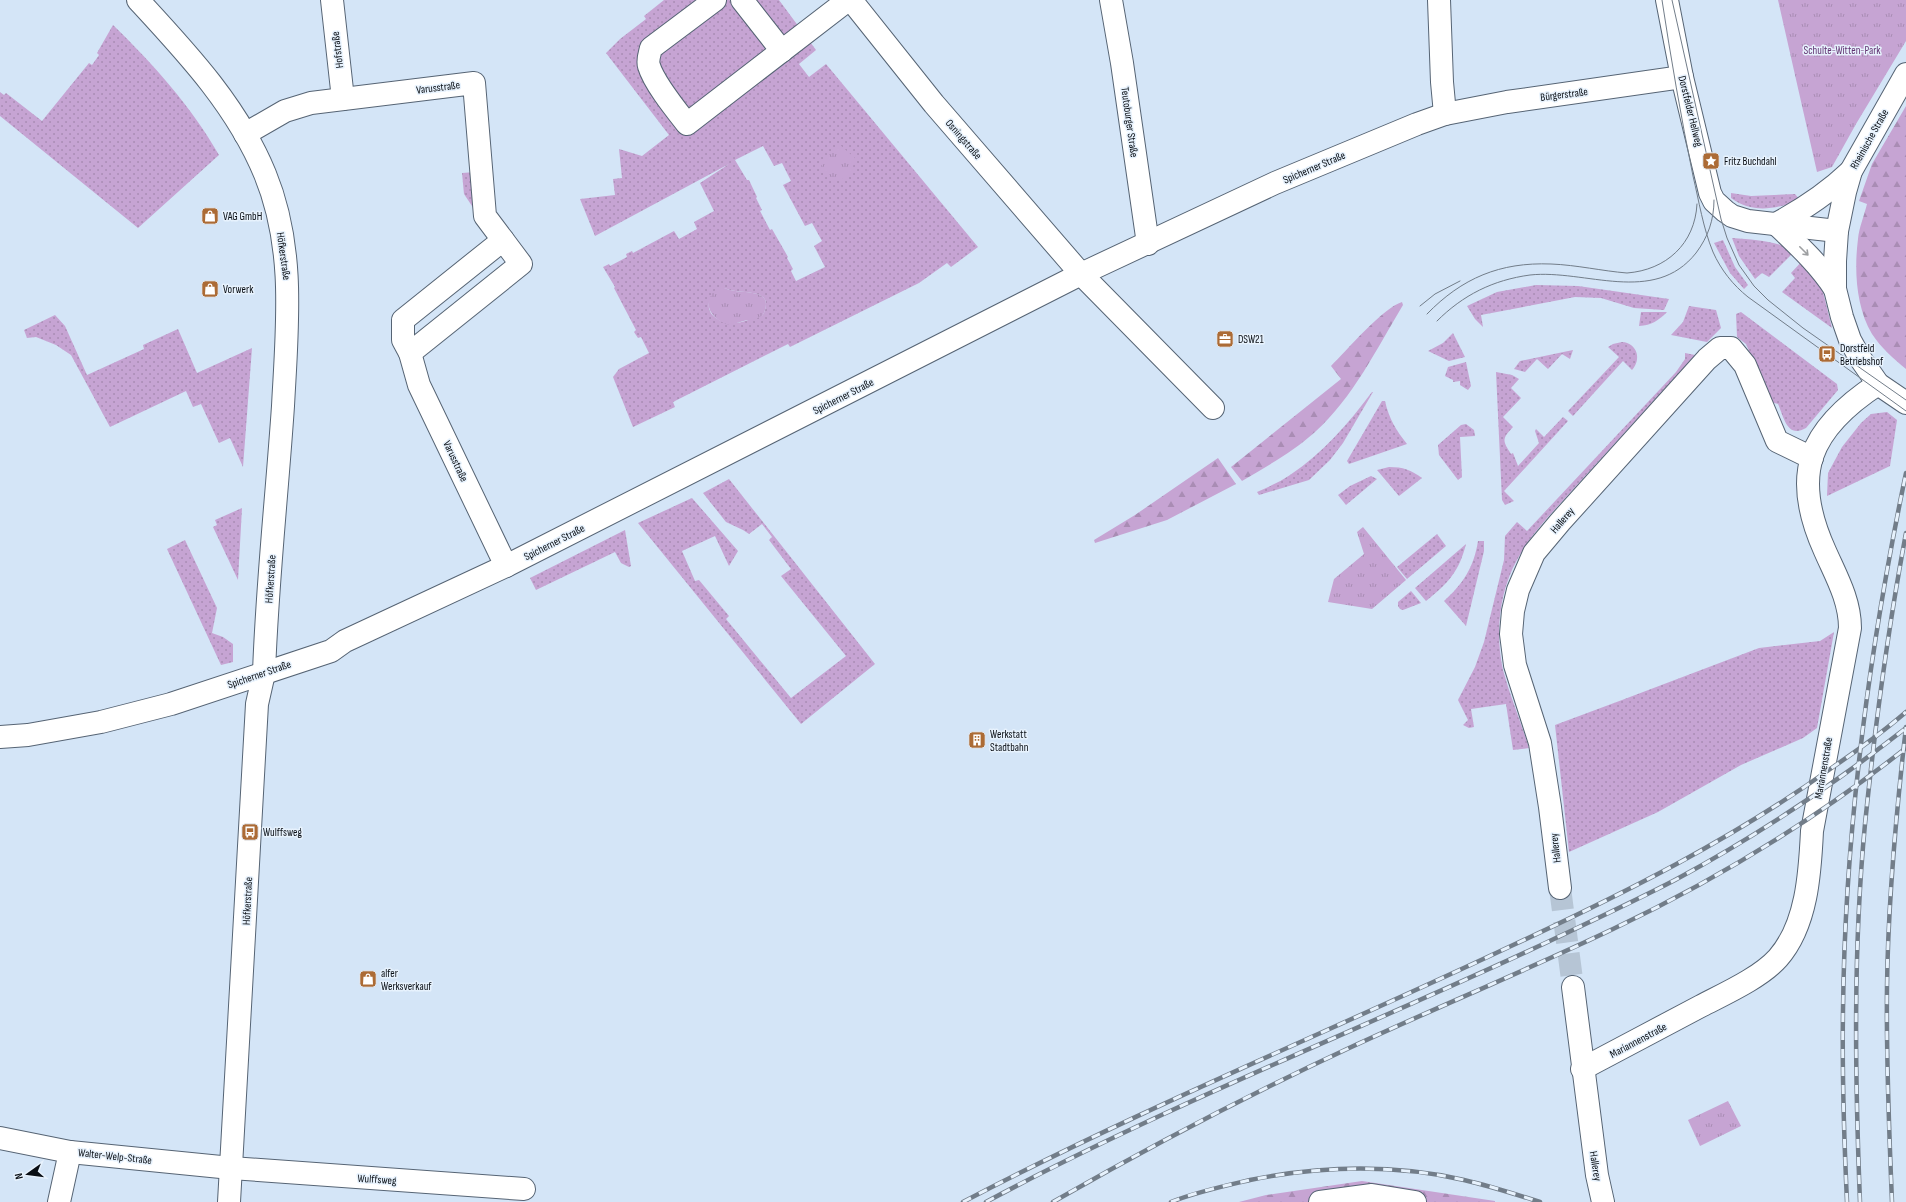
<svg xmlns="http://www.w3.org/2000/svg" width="1906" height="1202" viewBox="0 0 1906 1202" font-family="'Sofia Sans Condensed',sans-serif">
<defs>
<pattern id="grass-dots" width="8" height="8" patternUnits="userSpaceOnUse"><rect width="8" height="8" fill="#c6a4d3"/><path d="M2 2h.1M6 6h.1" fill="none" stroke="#a98cb4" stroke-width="1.8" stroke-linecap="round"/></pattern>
<pattern id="forest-firs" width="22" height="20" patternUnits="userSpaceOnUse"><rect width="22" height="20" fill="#c6a4d3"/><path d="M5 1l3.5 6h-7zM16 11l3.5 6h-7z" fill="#a98cb4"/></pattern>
<pattern id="park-tufts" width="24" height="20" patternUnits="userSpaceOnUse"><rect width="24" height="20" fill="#c6a4d3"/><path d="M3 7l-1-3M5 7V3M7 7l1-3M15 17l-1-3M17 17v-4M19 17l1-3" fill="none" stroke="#a98cb4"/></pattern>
</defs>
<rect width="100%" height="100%" fill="#d4e5f7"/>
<!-- grass -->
<g fill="url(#grass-dots)" fill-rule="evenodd">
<path d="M 664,0 L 779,0 L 816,50 L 799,64 L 809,77 L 826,64 L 978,247 L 951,267 L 947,263 L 919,283 L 790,347 L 788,344 L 673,402 L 675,407 L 633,427 L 613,377 L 619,369 L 649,353 L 641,337 L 638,338 L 634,332 L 636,330 L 614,288 L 615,287 L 603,267 L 609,264 L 610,266 L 627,257 L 626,254 L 632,251 L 633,253 L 674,231 L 679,239 L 697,229 L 694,222 L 714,211 L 700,183 L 729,164 L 595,236 L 580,199 L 615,195 L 613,179 L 622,178 L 619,149 L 642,156 L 669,135 L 606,53 L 620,39 L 646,19 L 644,16 ZM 763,146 L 774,166 L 782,163 L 791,181 L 783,185 L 805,226 L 812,223 L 822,241 L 814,246 L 825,267 L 796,281 L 791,271 L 793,269 L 787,258 L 788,257 L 772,229 L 770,230 L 760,211 L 762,210 L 756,198 L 757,197 L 749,180 L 747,180 L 735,160 ZM 725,288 C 738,296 777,285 763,315 C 747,320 731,329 716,318 C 710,314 708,309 709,302 Z"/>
<path d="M 113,25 C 154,65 191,106 219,155 L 138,228 L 0,116 L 0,92 L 4,95 L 6,93 L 42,121 L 89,63 L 92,65 L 99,55 L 97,53 Z"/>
<path d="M 475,172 L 476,212 L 464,194 L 462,173 Z"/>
<path d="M 1731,193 L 1751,196 L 1795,194 L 1800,200 C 1777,209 1752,214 1731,198 Z"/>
<path d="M 1732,238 C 1756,240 1773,240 1795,251 L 1769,277 L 1762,273 L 1755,279 L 1739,256 Z"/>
<path d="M 1723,240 L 1735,267 L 1748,285 L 1744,289 L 1730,273 L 1714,243 Z"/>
<path d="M 1804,259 L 1821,284 L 1832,328 L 1782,292 L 1795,278 L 1791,273 Z"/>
<path d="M 1536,285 L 1578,286 L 1669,299 L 1664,310 L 1634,308 L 1601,298 L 1575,297 L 1481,315 L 1483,327 L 1475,319 L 1467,306 L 1497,292 Z"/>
<path d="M 1689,306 L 1716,310 L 1721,328 L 1707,342 L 1671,335 L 1683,322 Z"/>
<path d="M 1641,312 L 1667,312 C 1658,321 1652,325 1639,326 Z"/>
<path d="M 1741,312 L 1837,384 L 1838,390 L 1806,428 C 1787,439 1784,417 1778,404 L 1771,402 L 1746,344 L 1737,337 L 1736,314 Z"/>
<path d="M 55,315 L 65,326 L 87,375 L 144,349 L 143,345 L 178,329 L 197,373 L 252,348 L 243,467 L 230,438 L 219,443 L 201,404 L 193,407 L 186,391 L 110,427 L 71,355 L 56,345 L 36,337 L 27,338 L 24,330 Z"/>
<path d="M 1453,333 L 1465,357 L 1449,361 L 1428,351 L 1443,343 Z"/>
<path d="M 1622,342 C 1637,343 1642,359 1632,370 L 1623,361 L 1573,416 L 1568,411 L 1619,357 L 1608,347 L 1613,344 Z"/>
<path d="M 1573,350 L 1570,359 L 1562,354 L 1548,369 L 1537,359 L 1525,372 L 1514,369 L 1520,361 Z"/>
<path d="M 1685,353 L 1695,355 L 1547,518 C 1536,531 1525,544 1517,560 C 1499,592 1495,634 1503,670 C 1510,696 1521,722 1529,748 L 1513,750 L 1506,704 L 1471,709 L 1474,727 L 1469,728 L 1463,725 L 1468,720 L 1458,700 L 1475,667 L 1484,642 L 1504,560 L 1505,536 L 1517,522 L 1527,531 L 1676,372 L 1685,359 Z"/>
<path d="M 1466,362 L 1471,386 L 1468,390 L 1460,385 L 1460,381 L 1453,382 L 1453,380 L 1445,376 L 1448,367 Z"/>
<path d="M 1496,372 L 1512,375 L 1519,379 L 1511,388 L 1521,398 L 1503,417 L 1513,427 C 1502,439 1502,440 1511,454 L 1513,453 L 1518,466 L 1539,443 L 1535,431 L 1536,429 L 1544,437 L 1563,417 L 1568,421 L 1504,491 L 1514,501 L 1505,505 L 1502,500 Z"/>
<path d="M 1372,392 L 1373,392 L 1343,443 L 1330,460 L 1309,480 L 1259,495 L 1257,492 C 1268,487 1280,482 1290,475 C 1323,453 1348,424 1372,392 Z"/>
<path d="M 1382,401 L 1385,401 C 1389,419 1396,430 1407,444 L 1349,464 L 1347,461 Z"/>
<path d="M 1887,412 L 1897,420 L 1890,466 L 1827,496 L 1828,473 L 1842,447 L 1861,423 L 1871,414 Z"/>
<path d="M 1466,424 L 1474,430 L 1475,436 L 1460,437 L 1462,477 L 1458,480 L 1439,455 L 1438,445 L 1461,425 Z"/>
<path d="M 1389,467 C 1403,467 1411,470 1422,478 L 1399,496 L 1377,470 Z"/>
<path d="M 1371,476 L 1377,479 L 1346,505 L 1338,495 L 1350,486 Z"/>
<path d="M 729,479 L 875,664 L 801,724 L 638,523 L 692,498 L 738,551 L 729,566 L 715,536 L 682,551 L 695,581 L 699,580 L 729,616 L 726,619 L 791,698 L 846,656 L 781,576 L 791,569 L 769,540 L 772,537 L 762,524 L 749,534 L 743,530 L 726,522 L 703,493 Z"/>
<path d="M 242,508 L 238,580 L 213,527 L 217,525 L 215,520 Z"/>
<path d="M 625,530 L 631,566 L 629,567 L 621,563 L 615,552 L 536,590 L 530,578 Z"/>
<path d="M 1437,534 L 1446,546 L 1407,579 L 1397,567 Z"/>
<path d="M 185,540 L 217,608 L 212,633 L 223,637 L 233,644 L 233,662 L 221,665 L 167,549 Z"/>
<path d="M 1478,541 L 1484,541 L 1484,551 L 1466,626 L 1444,601 C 1463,584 1474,567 1478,541 Z"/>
<path d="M 1466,544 C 1459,572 1448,583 1426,601 L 1415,588 Z"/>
<path d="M 1411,591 L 1421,603 L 1403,610 L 1400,609 L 1398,606 L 1398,602 Z"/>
<path d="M 1834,632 L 1817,728 L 1803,738 L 1741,765 L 1658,812 L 1569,852 L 1555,725 L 1622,700 L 1759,648 L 1820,641 Z"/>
</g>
<!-- forest -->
<g fill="url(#forest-firs)">
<path d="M 1906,106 L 1906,369 C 1894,359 1881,348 1872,334 C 1856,307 1854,270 1858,239 C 1859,228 1864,216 1867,204 L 1859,201 L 1872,164 Z"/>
<path d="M 1402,302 L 1403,305 C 1377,348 1353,398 1315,432 C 1293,452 1267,466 1242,481 L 1231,467 L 1341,379 L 1331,366 C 1346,351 1384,307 1402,302 Z"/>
<path d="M 1218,458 L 1236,484 L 1167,520 L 1095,543 L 1094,540 L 1135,515 Z"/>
<path d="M 1362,1181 L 1495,1201 L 1495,1202 L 1239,1202 L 1266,1195 Z"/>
</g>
<!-- park -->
<g fill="url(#park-tufts)">
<path d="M 1778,0 L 1906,0 L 1906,41 L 1856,124 L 1832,167 L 1817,172 Z"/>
<path d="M 840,145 L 855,158 L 851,174 L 839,181 L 829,178 L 821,167 L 825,157 Z"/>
<path d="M 725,288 C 738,296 777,285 763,315 L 754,320 L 747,320 L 730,325 C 714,321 701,307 714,291 Z"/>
<path d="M 1363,527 L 1406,580 L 1372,609 L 1328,602 L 1334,579 L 1364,554 L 1357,532 Z"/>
<path d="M 1728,1101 L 1741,1126 L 1700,1146 L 1688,1120 Z"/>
</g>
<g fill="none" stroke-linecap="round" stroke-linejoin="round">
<!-- minor-tunnel -->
<path stroke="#b6c5d5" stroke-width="22" stroke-dasharray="22 11" stroke-linecap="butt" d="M 1560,888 L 1573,987"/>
<defs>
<g id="minor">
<path d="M 138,0 C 187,53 237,106 265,174 C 296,249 287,328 283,406 C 277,495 267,584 264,673 L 257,704 L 229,1202"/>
<path d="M 332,0 L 343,99"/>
<path d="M 715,0 L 651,48 C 650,53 647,60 649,66 C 654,83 676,110 687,124 L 848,0"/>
<path d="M 742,0 L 782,51"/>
<path d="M 851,0 L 934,104 L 1081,274 L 1213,408"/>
<path d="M 1111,0 L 1122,63 L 1148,244"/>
<path d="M 1439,0 L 1442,82 L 1445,114"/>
<path d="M 1667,0 L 1682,77 L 1710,193 L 1714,201 L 1725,211 L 1732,216 L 1748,221 L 1837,231"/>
<path d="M 245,134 L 285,111 L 311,103 L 474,83 L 485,216 L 521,264 L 410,353"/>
<path d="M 1776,224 C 1802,210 1829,192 1851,171"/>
<path d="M 1776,224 C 1797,244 1819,264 1835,289"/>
<path d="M 503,240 L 403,320 L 403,340 L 410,353 L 419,385 L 506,566"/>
<path d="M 0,737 L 28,735 L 101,722 L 171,704 L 331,651 L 345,641 L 506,566 L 1081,274 L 1275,183 L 1417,124 L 1445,114 L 1507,102 L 1682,77"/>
<path d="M 1560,888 L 1550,807 L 1540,743 L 1515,665 L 1511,634 L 1513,611 L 1518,590 L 1534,553 L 1560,522 L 1707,359 L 1720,348 L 1731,348 L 1745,365 L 1777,441 L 1812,458"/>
<path d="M 1573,987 L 1597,1175 L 1603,1202"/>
<path d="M 1582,1069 C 1622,1048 1661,1027 1701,1006 C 1724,994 1760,978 1778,958 C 1807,925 1810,873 1812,831 L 1850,628 C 1850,600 1836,576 1825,551 C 1790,474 1809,429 1878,384"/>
<path d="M 0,1138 L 70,1152 L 231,1168 L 524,1189"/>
<path d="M 59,1202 L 70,1152"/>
<path d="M 1320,1202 L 1372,1195 L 1415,1202"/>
</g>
<path id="major" d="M 1906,74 L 1851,171 L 1845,192 L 1837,231 L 1835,261 L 1835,289 L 1842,317 L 1850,340 L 1860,358 L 1878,384 L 1906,403"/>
</defs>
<!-- minor casing -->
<use href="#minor" stroke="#566474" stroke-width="24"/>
<!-- major casing -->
<use href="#major" stroke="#566474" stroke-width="24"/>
<!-- minor -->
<use href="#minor" stroke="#fff" stroke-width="22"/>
<!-- major -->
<use href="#major" stroke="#fff" stroke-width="22"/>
<!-- tram -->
<g stroke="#727d89" stroke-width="1">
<path d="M 1662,0 C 1671,59 1681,117 1693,176 C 1699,201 1703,228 1713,252 C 1721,270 1733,285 1748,297 L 1906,411"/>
<path d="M 1672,0 L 1721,219 L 1727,238 L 1739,265 L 1754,286 L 1768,300 L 1803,328 L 1906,400"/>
<path d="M 1420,306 L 1435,294 L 1460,281"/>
<path d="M 1427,314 C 1462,278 1500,262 1551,264 C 1577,265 1602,271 1627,273 C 1666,270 1695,244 1697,204"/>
<path d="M 1437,321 C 1463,295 1493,280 1530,275 C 1585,269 1654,306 1696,253 C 1708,237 1714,220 1714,200"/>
</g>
<defs>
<g id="rail">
<path d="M 963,1202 C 1142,1108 1329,1032 1511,946 C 1623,894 1733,839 1833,767 C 1858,750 1883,732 1906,712"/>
<path d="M 986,1202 C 1165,1106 1355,1032 1539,946 C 1585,924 1631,903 1675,880 C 1757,836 1833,785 1906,728"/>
<path d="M 1053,1202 C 1149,1147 1246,1096 1347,1049 C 1435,1008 1525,971 1613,929 C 1716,880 1816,819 1906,748"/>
<path d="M 1171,1202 C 1196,1192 1224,1186 1250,1180 C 1320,1166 1394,1164 1464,1180 C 1490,1186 1515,1194 1540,1202"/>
<path d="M 1847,1202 C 1844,1138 1842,1074 1843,1010 C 1845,830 1869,650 1906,473"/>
<path d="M 1860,1202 C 1855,1076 1853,950 1865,824 C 1875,726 1888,629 1906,533"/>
<path d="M 1892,1202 C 1889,1130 1886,1059 1887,987 C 1888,900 1896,814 1906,727"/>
</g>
</defs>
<!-- rail casing -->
<use href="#rail" stroke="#727d89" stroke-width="4.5"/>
<!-- rail -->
<use href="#rail" stroke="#e7f2fd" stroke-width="3" stroke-dasharray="9" stroke-linecap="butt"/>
</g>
<!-- one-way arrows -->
<defs><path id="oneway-shaft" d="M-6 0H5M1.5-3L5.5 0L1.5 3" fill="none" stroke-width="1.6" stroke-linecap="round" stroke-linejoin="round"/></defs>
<use stroke="#9d9fa1" href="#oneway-shaft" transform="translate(1804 251) rotate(45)"/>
<!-- icons -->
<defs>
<symbol id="sight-square" viewBox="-11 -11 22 22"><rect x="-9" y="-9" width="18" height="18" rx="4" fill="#ac6b35" stroke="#e7f2fd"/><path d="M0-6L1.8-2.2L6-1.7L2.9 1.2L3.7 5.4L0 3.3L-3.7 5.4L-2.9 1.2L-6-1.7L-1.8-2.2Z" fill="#fff"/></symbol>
<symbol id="shop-square" viewBox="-11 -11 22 22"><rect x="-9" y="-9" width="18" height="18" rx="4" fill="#ac6b35" stroke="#e7f2fd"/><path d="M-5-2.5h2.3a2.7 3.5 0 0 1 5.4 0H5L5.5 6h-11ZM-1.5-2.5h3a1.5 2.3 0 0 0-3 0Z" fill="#fff"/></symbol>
<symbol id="office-square" viewBox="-11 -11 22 22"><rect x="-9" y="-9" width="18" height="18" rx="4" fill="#ac6b35" stroke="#e7f2fd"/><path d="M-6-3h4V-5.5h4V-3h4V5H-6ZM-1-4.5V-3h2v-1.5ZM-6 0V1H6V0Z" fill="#fff"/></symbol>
<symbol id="bus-square" viewBox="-11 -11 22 22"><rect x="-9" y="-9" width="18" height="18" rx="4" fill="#ac6b35" stroke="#e7f2fd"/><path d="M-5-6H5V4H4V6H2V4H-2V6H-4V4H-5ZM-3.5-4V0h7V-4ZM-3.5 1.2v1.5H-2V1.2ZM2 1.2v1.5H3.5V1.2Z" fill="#fff"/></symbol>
<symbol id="building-square" viewBox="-11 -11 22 22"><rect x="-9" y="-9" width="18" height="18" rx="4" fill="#ac6b35" stroke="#e7f2fd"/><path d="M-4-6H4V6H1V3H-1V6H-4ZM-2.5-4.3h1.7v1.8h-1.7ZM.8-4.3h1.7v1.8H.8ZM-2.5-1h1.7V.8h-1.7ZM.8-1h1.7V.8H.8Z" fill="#fff"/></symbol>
</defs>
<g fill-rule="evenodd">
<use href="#sight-square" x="1701" y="151" width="20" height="20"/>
<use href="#shop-square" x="200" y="206" width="20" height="20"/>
<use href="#shop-square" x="200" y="279" width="20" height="20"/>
<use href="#office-square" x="1215" y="329" width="20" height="20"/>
<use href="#bus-square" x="1817" y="344" width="20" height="20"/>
<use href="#building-square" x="967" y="730" width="20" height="20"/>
<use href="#bus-square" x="240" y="822" width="20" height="20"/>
<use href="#shop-square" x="358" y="969" width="20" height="20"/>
</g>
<g text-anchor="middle" stroke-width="3" stroke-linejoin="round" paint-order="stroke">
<!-- street labels -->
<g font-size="11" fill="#090e14" stroke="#e7f2fd">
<text transform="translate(337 50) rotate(-97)" y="4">Hofstraße</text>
<text transform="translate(438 87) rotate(-7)" y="4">Varusstraße</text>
<text transform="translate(1564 94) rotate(-7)" y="4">Bürgerstraße</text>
<text transform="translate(1691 111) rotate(76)" y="4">Dorstfelder Hellweg</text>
<text transform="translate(1130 122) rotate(82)" y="4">Teutoburger Straße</text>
<text transform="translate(964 139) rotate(49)" y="4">Osningstraße</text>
<text transform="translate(1869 139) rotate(-61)" y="4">Rheinische Straße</text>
<text transform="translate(1314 167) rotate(-23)" y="4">Spicherner Straße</text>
<text transform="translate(284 256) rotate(82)" y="4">Höfkerstraße</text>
<text transform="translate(843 396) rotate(-27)" y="4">Spicherner Straße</text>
<text transform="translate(456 461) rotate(65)" y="4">Varusstraße</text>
<text transform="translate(1562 520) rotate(-49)" y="4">Hallerey</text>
<text transform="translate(554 542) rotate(-27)" y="4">Spicherner Straße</text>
<text transform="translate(270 579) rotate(-86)" y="4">Höfkerstraße</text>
<text transform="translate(259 674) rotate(-19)" y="4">Spicherner Straße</text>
<text transform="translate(1823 768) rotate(-80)" y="4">Mariannenstraße</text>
<text transform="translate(1555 848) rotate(-97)" y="4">Hallerey</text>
<text transform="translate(247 901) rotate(-87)" y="4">Höfkerstraße</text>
<text transform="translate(1638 1040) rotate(-28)" y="4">Mariannenstraße</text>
<text transform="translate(115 1156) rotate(6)" y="4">Walter-Welp-Straße</text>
<text transform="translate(1596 1166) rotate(81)" y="4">Hallerey</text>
<text transform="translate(377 1179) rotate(4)" y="4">Wulffsweg</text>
</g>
<!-- park labels -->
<g font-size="11" fill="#613271" stroke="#e7f2fd">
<text x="1842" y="54">Schulte-Witten-Park</text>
</g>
<!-- poi labels -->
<g font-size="11" fill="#090e14" stroke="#e7f2fd" text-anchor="start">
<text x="1724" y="165">Fritz Buchdahl</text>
<text x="223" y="220">VAG GmbH</text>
<text x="223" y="293">Vorwerk</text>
<text x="1238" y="343">DSW21</text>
<text x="1840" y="352">Dorstfeld<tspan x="1840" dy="13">Betriebshof</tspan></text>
<text x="990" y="738">Werkstatt<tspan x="990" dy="13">Stadtbahn</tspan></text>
<text x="263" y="836">Wulffsweg</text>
<text x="381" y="977">alfer<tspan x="381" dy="13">Werksverkauf</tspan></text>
</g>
</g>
<!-- north arrow -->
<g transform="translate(28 1174) rotate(256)" stroke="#e7f2fd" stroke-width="3" paint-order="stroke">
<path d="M0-3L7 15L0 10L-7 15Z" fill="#090e14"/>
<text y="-6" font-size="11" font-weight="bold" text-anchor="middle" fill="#090e14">N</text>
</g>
</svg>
